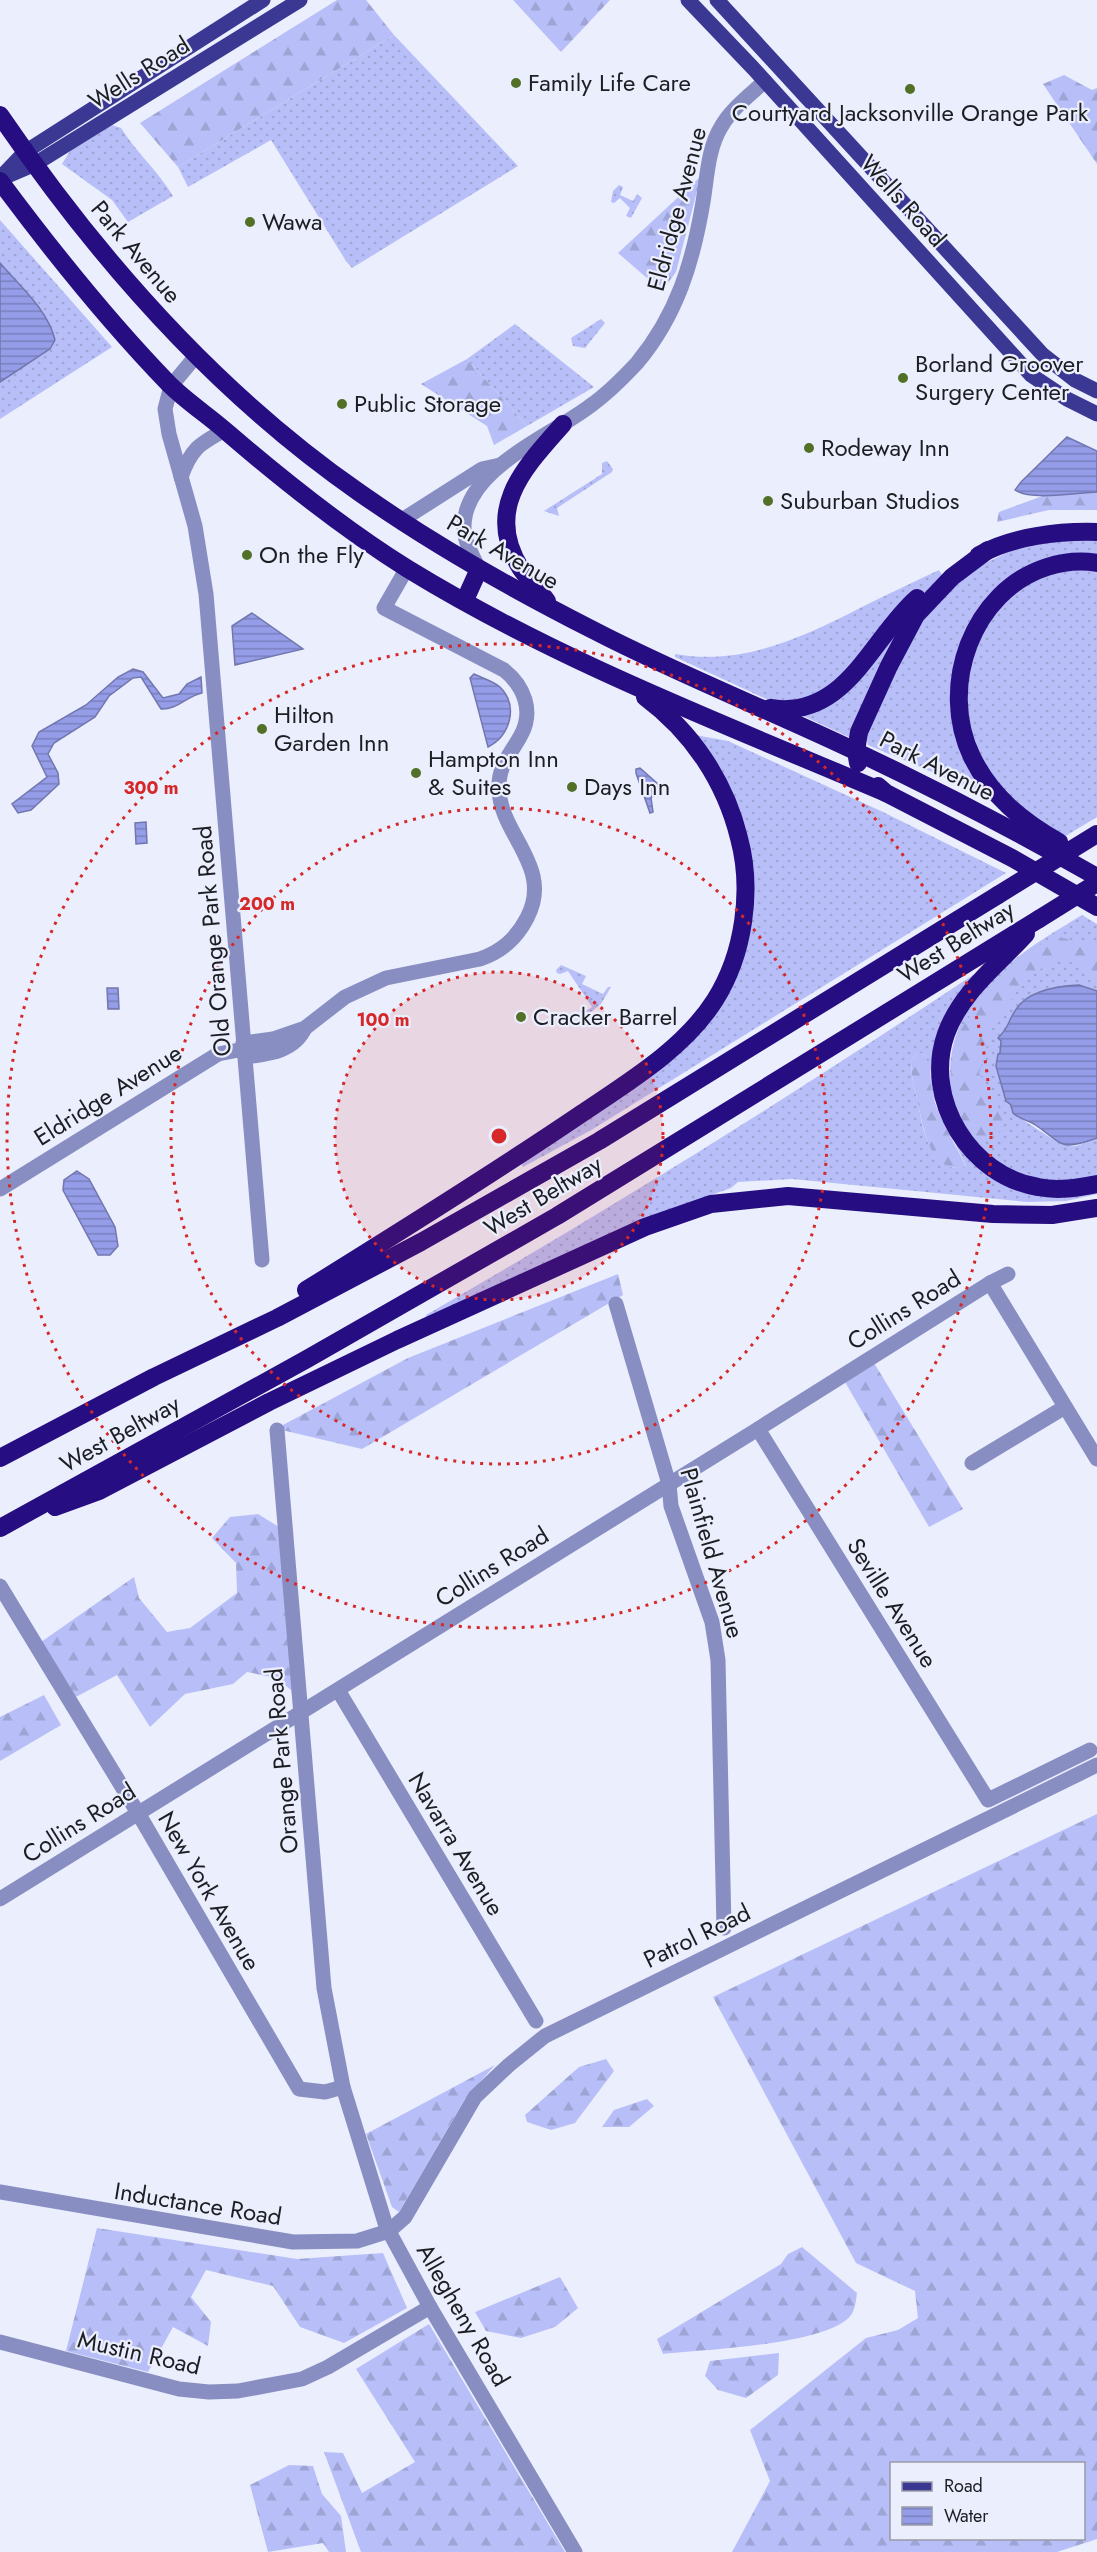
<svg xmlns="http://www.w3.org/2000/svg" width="1097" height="2552" viewBox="0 0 1097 2552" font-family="Jost,sans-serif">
<defs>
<pattern id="grass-dots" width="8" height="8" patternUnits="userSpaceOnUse" patternTransform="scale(1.5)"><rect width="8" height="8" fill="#b8bff8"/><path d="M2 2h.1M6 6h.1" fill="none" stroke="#9ea4d4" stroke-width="1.8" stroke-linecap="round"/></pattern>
<pattern id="forest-firs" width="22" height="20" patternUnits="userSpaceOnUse" patternTransform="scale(1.5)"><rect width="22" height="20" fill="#b8bff8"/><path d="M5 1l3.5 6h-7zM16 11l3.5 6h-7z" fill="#9ea4d4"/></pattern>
<pattern id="water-rules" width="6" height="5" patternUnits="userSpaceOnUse" patternTransform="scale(1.5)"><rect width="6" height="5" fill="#959de9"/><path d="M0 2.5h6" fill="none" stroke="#797fbc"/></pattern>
</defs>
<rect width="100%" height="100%" fill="#ebeefd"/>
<!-- grass -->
<g fill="url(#grass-dots)" fill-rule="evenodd">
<path d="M 394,35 L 518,166 L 352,268 L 346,261 L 271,140 L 188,187 L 178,167 Z"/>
<path d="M 112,125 L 121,128 C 136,152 158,171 173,196 L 128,222 L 112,200 L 62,164 L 70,151 Z"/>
<path d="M 619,185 L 623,187 L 620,195 L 633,201 L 637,194 L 642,198 L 631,218 L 626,216 L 630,208 L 620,198 L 614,203 L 611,202 L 613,191 Z"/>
<path d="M 0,220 L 112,347 L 0,419 L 0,382 L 50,350 L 43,313 L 0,263 Z"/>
<path d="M 601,319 L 605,323 L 585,348 L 573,346 L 571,338 Z"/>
<path d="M 515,324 L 594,387 L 527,426 L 467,359 Z"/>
<path d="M 607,461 L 613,469 L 612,472 L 557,508 L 559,516 L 544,511 L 602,474 L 602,463 Z"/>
<path d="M 1097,536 L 1097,558 L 1004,585 L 956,678 L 989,796 L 868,745 L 866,735 L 910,637 L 941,595 L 977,567 L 1019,547 Z"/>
<path d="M 1097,569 L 1097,817 L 1064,837 L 1028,817 L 984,772 L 966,713 L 970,661 L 989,618 L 1023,585 L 1062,571 Z"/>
<path d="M 939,570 L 944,578 L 851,738 L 675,657 L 675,654 C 743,666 801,638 860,608 C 886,595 913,582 939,570 Z"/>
<path d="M 695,735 L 728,741 L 883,812 L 1006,873 L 593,1129 L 523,1167 L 520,1161 L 714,1011 L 749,879 Z"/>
<path d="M 1082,915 L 1097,924 L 1097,991 L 1079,985 L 1010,1025 L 998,1038 L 1001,1041 L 1000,1053 L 998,1054 L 996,1066 L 1006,1101 L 1011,1105 L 1016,1116 C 1031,1123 1061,1149 1075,1146 C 1082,1145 1090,1140 1097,1138 L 1097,1178 C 1087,1180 1076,1183 1065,1184 C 1053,1184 1024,1176 1012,1172 C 1004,1169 996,1161 990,1155 C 945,1120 939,1059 967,1011 C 993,967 1040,941 1082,915 Z"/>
<path d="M 561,965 L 586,976 L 582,984 L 603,994 L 608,987 L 611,987 L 601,1004 L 586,1016 L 583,1013 L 592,1007 L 568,971 L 560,974 L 557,973 L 556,970 Z"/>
<path d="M 973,975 L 976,980 L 953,1009 L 944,1111 L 1001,1179 L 1097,1189 L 1097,1194 L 1066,1201 L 1027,1202 L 792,1179 L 738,1182 L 731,1188 L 671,1209 L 427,1318 L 426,1315 C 612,1208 794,1094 973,975 ZM 917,1053 L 922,1053 L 932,1062 L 930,1084 L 933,1096 L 966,1166 C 954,1170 950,1168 941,1159 C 921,1141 922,1118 916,1094 C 913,1083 911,1073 911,1061 Z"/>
</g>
<!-- forest -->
<g fill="url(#forest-firs)" fill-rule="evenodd">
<path d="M 337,0 L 366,0 L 394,35 L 178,167 L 140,123 Z"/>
<path d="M 513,0 L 610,0 L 561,52 Z"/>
<path d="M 1064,75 L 1092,90 L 1097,88 L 1097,164 L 1043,84 Z"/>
<path d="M 701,176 L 676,272 L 662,291 L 618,253 Z"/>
<path d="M 467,359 L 527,426 L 494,445 L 487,426 L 421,384 Z"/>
<path d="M 1067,487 L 1097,491 L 1097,510 L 1049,510 L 997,522 L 999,512 Z"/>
<path d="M 1054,936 L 1097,946 L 1097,979 L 1060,955 L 1023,982 L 992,1029 L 979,1073 L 1006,1121 L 998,1134 L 983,1143 L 962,1119 L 950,1082 L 955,1039 L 980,1000 L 1015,961 Z"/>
<path d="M 917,1053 L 922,1053 L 932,1062 C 923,1099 952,1134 966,1167 C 927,1176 922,1119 916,1094 C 913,1083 911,1073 911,1061 Z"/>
<path d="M 618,1274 L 623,1295 L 362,1449 L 282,1430 L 283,1425 L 408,1358 Z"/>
<path d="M 874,1363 L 963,1509 L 929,1527 L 845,1382 Z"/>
<path d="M 258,1514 L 279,1527 L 292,1691 L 277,1678 L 247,1672 L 233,1684 L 185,1694 L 150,1727 L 117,1675 L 74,1698 L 41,1642 L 134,1577 L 139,1598 L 167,1632 L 190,1628 L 237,1593 L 236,1563 L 212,1538 L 230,1517 Z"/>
<path d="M 44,1695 L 61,1725 L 0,1761 L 0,1717 Z"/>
<path d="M 1097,1814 L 1097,2539 L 1057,2552 L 732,2552 L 770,2481 L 750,2430 L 866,2338 L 898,2330 L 918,2318 L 915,2291 L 856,2263 L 713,1997 ZM 892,2464 L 1084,2464 L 1084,2538 L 892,2538 Z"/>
<path d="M 606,2059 L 614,2071 L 575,2123 L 551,2130 L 527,2122 L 525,2115 L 579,2067 Z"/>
<path d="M 495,2065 L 465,2099 L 399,2212 L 392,2207 L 366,2134 Z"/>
<path d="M 647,2099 L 654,2106 L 629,2127 L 602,2127 L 614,2110 Z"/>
<path d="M 97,2228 L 297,2259 L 383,2253 L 407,2308 L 344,2343 L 300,2327 L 273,2286 L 206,2270 L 191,2297 L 211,2322 L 208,2346 L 173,2327 L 148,2372 L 66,2351 Z"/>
<path d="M 802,2247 L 857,2293 C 856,2300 855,2310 851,2315 C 829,2345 701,2350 663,2354 L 657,2339 L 781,2264 L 788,2254 Z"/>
<path d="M 560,2277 L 578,2308 L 555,2327 L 521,2338 L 486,2331 L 475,2312 Z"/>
<path d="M 429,2324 L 565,2552 L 361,2552 L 324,2452 L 343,2453 L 362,2493 L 415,2462 L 356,2369 Z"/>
<path d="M 779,2353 L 778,2375 L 746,2398 L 718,2390 L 705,2376 L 710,2361 Z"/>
<path d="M 289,2465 L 313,2466 L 322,2494 L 341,2516 L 346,2552 L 329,2552 L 323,2543 L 268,2552 L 250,2485 Z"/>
</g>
<!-- water -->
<g fill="url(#water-rules)" stroke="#7177ae" stroke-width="1.5">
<path d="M 0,263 C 20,286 48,310 55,340 L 50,349 L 0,382 Z"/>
<path d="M 1067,437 L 1097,451 L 1097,492 C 1077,493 1030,501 1015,490 L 1021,482 Z"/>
<path d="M 252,613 L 303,649 L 235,665 L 232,626 Z"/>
<path d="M 133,669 L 143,672 L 163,698 L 179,694 L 187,684 L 201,677 L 202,693 C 187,696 177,710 161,709 L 141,677 L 133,678 L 109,696 L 95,717 L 54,743 L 48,754 L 58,773 L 59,784 L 31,810 L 18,813 L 12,804 L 47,777 L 32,746 L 39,732 L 86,705 L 118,677 Z"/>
<path d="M 474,674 C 482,678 493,681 500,687 C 519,706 510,736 488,747 L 470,678 Z"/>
<path d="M 640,768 L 659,785 L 651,798 L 653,812 L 650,813 L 636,773 L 636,769 Z"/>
<path d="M 146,822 L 147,843 L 136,844 L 135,823 Z"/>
<path d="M 1079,985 L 1097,991 L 1097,1138 C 1059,1152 1064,1144 1034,1124 C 1027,1120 1019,1119 1013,1113 L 1011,1105 L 1006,1101 L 996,1066 L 998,1054 L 1000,1053 L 1001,1041 L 998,1038 C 1010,1026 1007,1023 1015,1011 C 1027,990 1058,986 1079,985 Z"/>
<path d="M 107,988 L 118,988 L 119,1009 L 108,1009 Z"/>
<path d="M 77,1171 L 89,1179 L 115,1227 L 118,1246 L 110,1255 L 98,1255 L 63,1190 L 64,1180 Z"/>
</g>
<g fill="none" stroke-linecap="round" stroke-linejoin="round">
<!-- minor -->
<g stroke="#888ec1" stroke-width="15">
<path d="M 196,356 L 171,386 L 165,409 L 169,434 L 195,526 L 206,594 L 262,1260"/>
<path d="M 181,477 C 191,449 199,444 225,430"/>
<path d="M 402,520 L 482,469 L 500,465"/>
<path d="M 479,569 C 473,556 464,542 464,527 C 464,469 551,436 590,406 C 607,394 623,378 637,363 C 677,315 693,262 703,202 C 707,178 708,148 721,127 C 731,109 750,95 765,81"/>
<path d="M 243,1043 L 273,1039 L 305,1028 L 345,997 L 386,978 L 480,959 C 502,951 516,939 527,918 C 554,867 500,835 499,789 C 498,765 511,754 521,735 C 534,711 524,686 504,670 L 384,608 L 407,568"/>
<path d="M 245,1057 C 268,1054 294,1052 305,1028"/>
<path d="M 0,1189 L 218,1054 L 244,1049"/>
<path d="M 990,1283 L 1097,1459"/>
<path d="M 616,1304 L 669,1484 L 671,1506 L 712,1622 L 718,1660 L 724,1928"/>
<path d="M 758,1429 L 988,1800 L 1090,1750"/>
<path d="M 277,1430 L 324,1988 L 343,2087 L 386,2226 L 430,2307 L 575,2552"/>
<path d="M 972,1463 L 1065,1407"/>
<path d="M 0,1586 L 138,1813 L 299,2089 L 325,2092 L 343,2087"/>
<path d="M 338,1690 L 536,2021"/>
<path d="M 0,1899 L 758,1429 L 990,1283 L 1008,1274"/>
<path d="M 0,2192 L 293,2242 L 357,2241 L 389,2231 L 405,2217 L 475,2097 L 509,2065 L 545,2036 L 1097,1765"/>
<path d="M 0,2342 L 179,2389 L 209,2392 L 238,2391 L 302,2379 L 328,2367 L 430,2307"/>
</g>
<!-- major -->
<g stroke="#3b3894" stroke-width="15">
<path d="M 688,0 L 753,68 L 1031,375 L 1067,399 L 1097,414"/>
<path d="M 717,0 L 1043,355 L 1075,380 L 1097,391"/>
<path d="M 4,174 L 25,152 L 263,0"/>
<path d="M 0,179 L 35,164 L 300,0"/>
</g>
<!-- highway -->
<g stroke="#260d81" stroke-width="18">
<path d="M 0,115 C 98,259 216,393 360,493 C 434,545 514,590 595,631 C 680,675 769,710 855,751 C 937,790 1018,832 1097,877"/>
<path d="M 0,181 C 52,251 108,321 169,384 C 187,402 209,416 228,433 C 285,482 344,529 408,569 C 558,661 724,724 886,793"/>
<path d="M 979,555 C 1013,536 1059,531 1097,532"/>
<path d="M 465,600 L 479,569"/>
<path d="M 547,601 C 539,591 529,580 521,569 C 483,509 525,467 563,424"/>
<path d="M 770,708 C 846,720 871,638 917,598"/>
<path d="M 858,763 L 856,751 L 859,732 L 889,666 L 916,615 L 952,577 L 988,550"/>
<path d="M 878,786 L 886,793 L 1012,858 L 1097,907"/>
<path d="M 1059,842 C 1022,821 991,796 972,757 C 938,687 972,591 1047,567 C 1063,562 1080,560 1097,563"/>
<path d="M 1026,934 C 998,965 961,992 946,1034 C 923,1099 970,1176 1038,1187 C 1058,1191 1077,1188 1097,1184"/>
<path d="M 306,1290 C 398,1233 491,1175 581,1114 C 628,1082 684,1049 715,1000 C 744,954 753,890 739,838 C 725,781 692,732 645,697"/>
<path d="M 0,1458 L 154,1377 L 277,1318 L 421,1242 L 599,1141 L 998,895"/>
<path d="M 55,1507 L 99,1491 L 269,1402 L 397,1340 L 645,1227 L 711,1204 L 788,1196 L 993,1214 L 1052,1215 L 1097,1208"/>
<path d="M 0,1528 L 307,1359 L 557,1216 L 1039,919"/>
</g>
<!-- highway-bridge -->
<g stroke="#260d81" stroke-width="18">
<path d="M 998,895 L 1097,834"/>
<path d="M 1039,919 L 1097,883"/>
</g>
</g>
<!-- distance rings -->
<circle cx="499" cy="1136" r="164" fill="#d62828" fill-opacity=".12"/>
<g fill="none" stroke="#d62828" stroke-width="3" stroke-dasharray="3 6">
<circle cx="499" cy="1136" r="164"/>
<circle cx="499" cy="1136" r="328"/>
<circle cx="499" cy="1136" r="492"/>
</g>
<!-- markers -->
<g fill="#527127" stroke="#ebeefd" stroke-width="2">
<circle cx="516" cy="83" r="6"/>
<circle cx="910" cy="89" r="6"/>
<circle cx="250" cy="222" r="6"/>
<circle cx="903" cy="378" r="6"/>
<circle cx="342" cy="404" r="6"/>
<circle cx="809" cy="448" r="6"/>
<circle cx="768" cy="501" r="6"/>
<circle cx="247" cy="555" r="6"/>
<circle cx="262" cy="729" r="6"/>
<circle cx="416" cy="773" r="6"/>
<circle cx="572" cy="787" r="6"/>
<circle cx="521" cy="1017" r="6"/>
</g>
<g text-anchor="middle" stroke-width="4.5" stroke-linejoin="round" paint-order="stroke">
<!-- street labels -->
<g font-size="24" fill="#1d1e23" stroke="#ebeefd">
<text transform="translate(139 73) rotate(-32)" y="8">Wells Road</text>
<text transform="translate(903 201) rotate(48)" y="8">Wells Road</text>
<text transform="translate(677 209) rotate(-75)" y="8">Eldridge Avenue</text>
<text transform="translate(136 252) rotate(50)" y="8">Park Avenue</text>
<text transform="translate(503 552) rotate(30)" y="8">Park Avenue</text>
<text transform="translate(937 766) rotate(27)" y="8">Park Avenue</text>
<text transform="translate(213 941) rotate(-95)" y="8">Old Orange Park Road</text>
<text transform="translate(956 942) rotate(-32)" y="8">West Beltway</text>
<text transform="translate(108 1095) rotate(-32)" y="8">Eldridge Avenue</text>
<text transform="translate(543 1196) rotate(-31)" y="8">West Beltway</text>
<text transform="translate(904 1310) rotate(-32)" y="8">Collins Road</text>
<text transform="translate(120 1434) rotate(-29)" y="8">West Beltway</text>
<text transform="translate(712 1553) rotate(74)" y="8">Plainfield Avenue</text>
<text transform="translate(492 1567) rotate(-32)" y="8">Collins Road</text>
<text transform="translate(892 1603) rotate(58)" y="8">Seville Avenue</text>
<text transform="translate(282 1761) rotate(-95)" y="8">Orange Park Road</text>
<text transform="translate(79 1823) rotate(-32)" y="8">Collins Road</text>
<text transform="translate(456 1844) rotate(59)" y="8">Navarra Avenue</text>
<text transform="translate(209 1891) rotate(60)" y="8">New York Avenue</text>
<text transform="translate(697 1936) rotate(-26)" y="8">Patrol Road</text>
<text transform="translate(198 2204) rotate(9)" y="8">Inductance Road</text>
<text transform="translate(463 2315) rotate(60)" y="8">Allegheny Road</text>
<text transform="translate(139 2353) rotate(13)" y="8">Mustin Road</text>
</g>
<!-- poi labels -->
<g font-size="24" fill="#1d1e23" stroke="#ebeefd" text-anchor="start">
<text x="528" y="91">Family Life Care</text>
<text x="910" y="121" text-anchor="middle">Courtyard Jacksonville Orange Park</text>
<text x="262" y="230">Wawa</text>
<text x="915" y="372">Borland Groover<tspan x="915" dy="28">Surgery Center</tspan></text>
<text x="354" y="412">Public Storage</text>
<text x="821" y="456">Rodeway Inn</text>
<text x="780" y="509">Suburban Studios</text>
<text x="259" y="563">On the Fly</text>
<text x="274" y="723">Hilton<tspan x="274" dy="28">Garden Inn</tspan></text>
<text x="428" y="767">Hampton Inn<tspan x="428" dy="28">&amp; Suites</tspan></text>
<text x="584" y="795">Days Inn</text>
<text x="533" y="1025">Cracker Barrel</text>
</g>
</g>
<circle cx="499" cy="1136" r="9" fill="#d62828" stroke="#ebeefd" stroke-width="3"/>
<g font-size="18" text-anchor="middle" font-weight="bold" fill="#d62828" stroke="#ebeefd" stroke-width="4.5" stroke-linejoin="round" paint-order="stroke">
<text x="151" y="794">300 m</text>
<text x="267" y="910">200 m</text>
<text x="383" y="1026">100 m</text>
</g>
<!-- legend -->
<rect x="890" y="2462" width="195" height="78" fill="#ebeefd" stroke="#999ba6" stroke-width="1.5"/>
<rect x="902" y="2482" width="30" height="9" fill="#3b3894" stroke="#999ba6" stroke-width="1.5"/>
<text x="944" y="2492" font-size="18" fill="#1d1e23">Road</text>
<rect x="902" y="2507" width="30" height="18" fill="url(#water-rules)" stroke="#999ba6" stroke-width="1.5"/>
<text x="944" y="2522" font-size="18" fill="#1d1e23">Water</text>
</svg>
